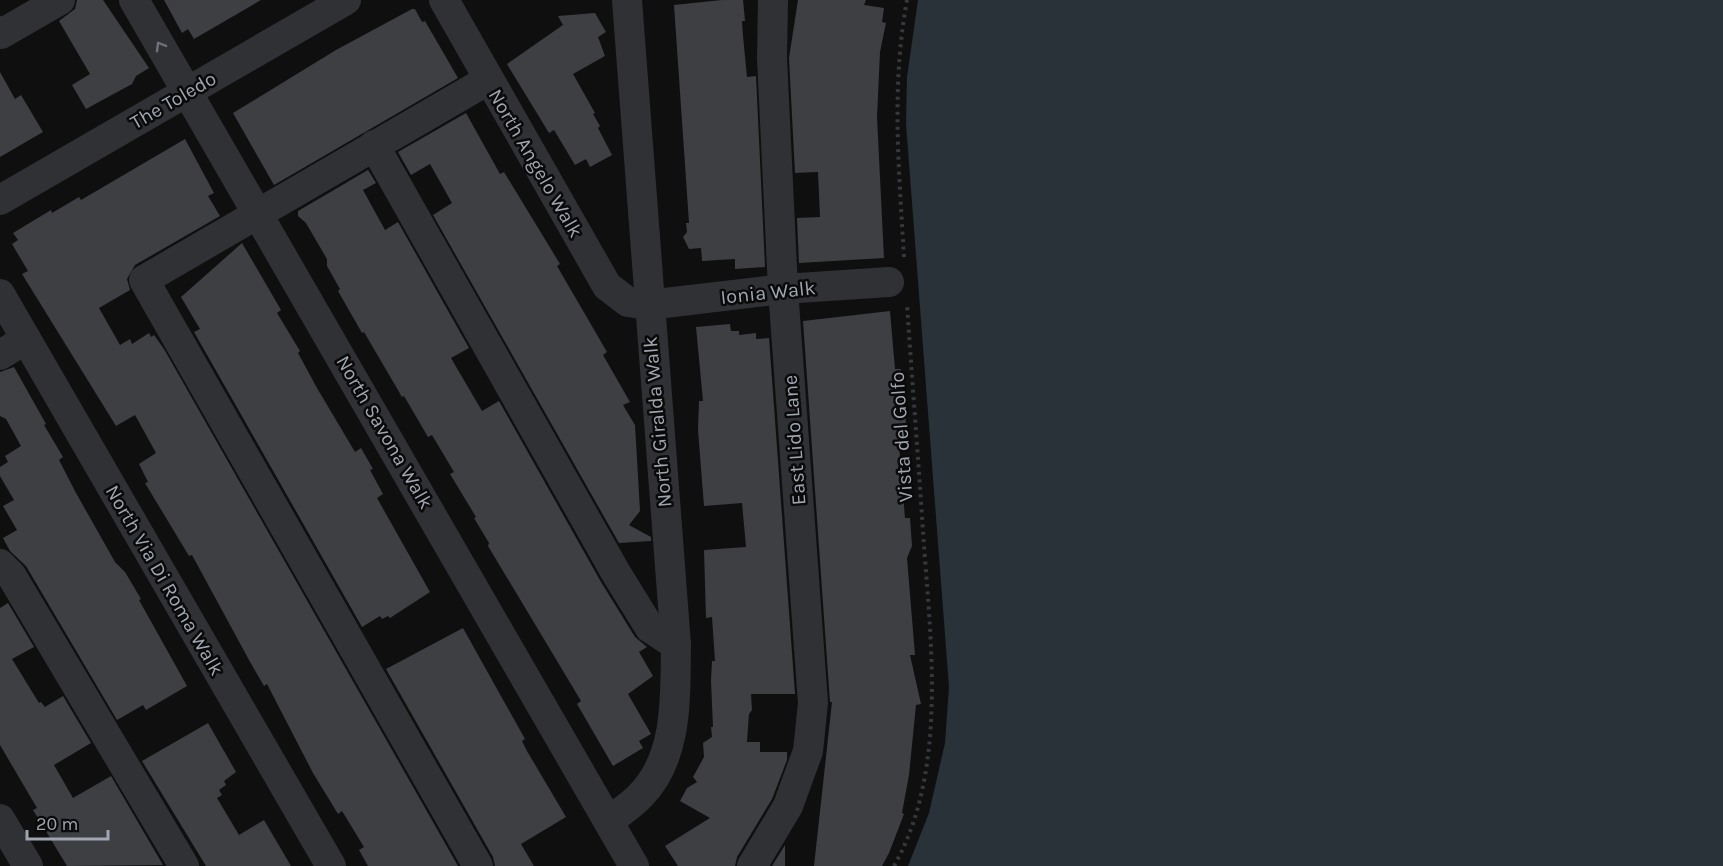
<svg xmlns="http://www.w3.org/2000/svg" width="1723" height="866" viewBox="0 0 1723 866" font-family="Karla,sans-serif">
<rect width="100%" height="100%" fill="#0f0f10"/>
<!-- water -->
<path fill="#293238" d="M 918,0 L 1723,0 L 1723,866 L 908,866 L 929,813 L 945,743 L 949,687 L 906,124 L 907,77 Z"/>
<!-- building -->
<g fill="#3e3f43">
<path d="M 77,0 L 103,0 L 149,68 L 136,76 L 132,84 L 86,109 L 72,85 L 90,74 L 59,21 L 75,9 Z"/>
<path d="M 164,0 L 261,0 L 194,39 L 188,29 L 182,33 Z"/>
<path d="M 722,0 L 743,0 L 745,21 L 742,21 L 743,36 L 747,77 L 756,76 L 765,267 L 735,269 L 735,259 L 702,261 L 701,248 L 689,249 L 683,237 L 687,232 L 686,223 L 689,223 L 674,5 Z"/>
<path d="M 798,0 L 866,0 L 864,5 L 884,8 L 882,22 L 886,23 L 880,52 L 877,117 L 884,258 L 799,263 L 797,218 L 820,217 L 818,172 L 795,173 L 789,58 Z"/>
<path d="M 412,9 L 415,9 L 422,22 L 425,21 L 458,78 L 274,185 L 233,113 L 336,50 Z"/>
<path d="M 595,13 L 606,32 L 598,37 L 605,56 L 573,74 L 595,113 L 593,114 L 600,126 L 598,128 L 612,155 L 590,167 L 586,159 L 575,165 L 554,130 L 549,133 L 507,64 L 563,25 L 558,16 Z"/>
<path d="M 0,72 L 15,99 L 21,95 L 43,132 L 0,157 Z"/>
<path d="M 466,113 L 500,174 L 504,172 L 560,264 L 557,266 L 607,352 L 603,355 L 630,402 L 623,405 L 635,425 L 640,511 L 629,525 L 651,537 L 651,541 L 619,543 L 433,215 L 452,203 L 430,164 L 411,175 L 398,152 Z"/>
<path d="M 185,139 L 214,193 L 208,196 L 220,216 L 135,265 L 127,279 L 130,290 L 99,308 L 120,345 L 130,339 L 132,344 L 149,333 L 151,337 L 154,335 L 164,349 L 458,866 L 368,866 L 359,850 L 364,847 L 342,811 L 338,814 L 313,773 L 267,684 L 264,686 L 249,660 L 192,555 L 189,556 L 145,483 L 148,482 L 139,464 L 156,453 L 135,415 L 116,426 L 22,274 L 28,271 L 12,244 L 18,240 L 13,233 L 51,210 L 52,213 L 79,197 L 81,200 Z"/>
<path d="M 368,170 L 376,183 L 363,190 L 385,230 L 398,222 L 469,348 L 451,358 L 482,411 L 499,401 L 601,582 L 635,637 L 647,647 L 639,652 L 653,676 L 628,694 L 651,734 L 639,741 L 643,748 L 613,766 L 577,704 L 581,701 L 488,546 L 489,543 L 474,518 L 476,517 L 450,474 L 454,472 L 432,435 L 428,437 L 404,396 L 402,397 L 364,332 L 362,333 L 338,291 L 340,289 L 327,266 L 327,259 L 306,223 L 298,216 L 298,211 Z"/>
<path d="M 242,243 L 281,310 L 277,313 L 300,351 L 298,353 L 317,388 L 355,452 L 361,448 L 373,469 L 370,470 L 383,494 L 377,498 L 430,592 L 390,618 L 388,616 L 382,619 L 380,616 L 362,627 L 194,332 L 200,329 L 181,297 Z"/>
<path d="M 890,311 L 895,369 L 901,369 L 908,444 L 899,445 L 905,518 L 910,518 L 912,546 L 907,558 L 915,655 L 910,655 L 921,704 L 916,705 L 909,775 L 902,813 L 904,814 L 889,853 L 882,866 L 814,866 L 832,702 L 830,702 L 803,321 Z"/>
<path d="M 730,324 L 731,331 L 739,331 L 739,335 L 756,333 L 756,339 L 769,338 L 795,694 L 751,694 L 752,710 L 749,714 L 747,742 L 760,742 L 760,752 L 787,752 L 787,760 L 772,799 L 737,857 L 735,866 L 678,866 L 665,846 L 710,818 L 680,801 L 687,788 L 697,782 L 693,777 L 704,757 L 703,743 L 712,737 L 711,727 L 713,727 L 711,681 L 712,661 L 715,661 L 712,617 L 706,618 L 704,550 L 746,547 L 742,503 L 704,506 L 698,430 L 699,401 L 703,401 L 696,327 Z"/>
<path d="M 14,367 L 46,424 L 44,425 L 63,457 L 59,460 L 76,493 L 115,562 L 125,572 L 141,599 L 139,600 L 187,686 L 146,710 L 143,705 L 117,720 L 26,566 L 10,551 L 3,538 L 17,530 L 3,506 L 14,500 L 0,476 L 0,467 L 8,462 L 5,456 L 21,446 L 6,419 L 0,416 L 0,372 Z"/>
<path d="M 8,603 L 34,647 L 12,659 L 39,703 L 41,702 L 45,707 L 63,696 L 91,743 L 54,765 L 73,798 L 111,776 L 163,865 L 67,866 L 33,810 L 37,808 L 0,745 L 0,608 Z"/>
<path d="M 463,628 L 525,739 L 522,741 L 527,751 L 566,817 L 521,844 L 534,866 L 495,866 L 493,857 L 386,669 Z"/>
<path d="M 208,723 L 236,772 L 224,781 L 226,785 L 219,790 L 222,795 L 217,798 L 239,835 L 264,820 L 291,866 L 206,866 L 142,761 Z"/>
<path d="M 785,845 L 785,866 L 772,866 Z"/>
</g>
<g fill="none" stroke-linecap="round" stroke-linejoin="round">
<!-- path -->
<g stroke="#36383c" stroke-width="4" stroke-dasharray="3 4.5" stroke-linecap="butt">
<path d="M 904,257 C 899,171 891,86 907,0"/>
<path d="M 894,866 C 949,769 930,637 923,531 C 918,455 912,379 907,304"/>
</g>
<!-- minor -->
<g stroke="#303135" stroke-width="30">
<path d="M 134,0 L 634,866"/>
<path d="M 444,0 L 607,286 L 628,302 L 648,305 L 783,289 L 889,282"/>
<path d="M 0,31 L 1,34 L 60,0"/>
<path d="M 374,145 L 616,573 L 650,628 L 676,645"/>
<path d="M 0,200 L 346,0"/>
<path d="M 0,294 L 331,866"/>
<path d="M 0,355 L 26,339"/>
<path d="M 0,564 L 11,575 L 184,866"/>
<path d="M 0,819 L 28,866"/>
<path d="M 609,821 C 619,813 632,805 641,795 C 679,756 675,695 676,645 L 627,0"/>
<path d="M 478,866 L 144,280 L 488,80"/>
<path d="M 752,866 L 788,806 L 808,751 L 813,703 L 783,289 L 772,58 L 773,0"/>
</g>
</g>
<!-- one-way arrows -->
<defs><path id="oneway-chevron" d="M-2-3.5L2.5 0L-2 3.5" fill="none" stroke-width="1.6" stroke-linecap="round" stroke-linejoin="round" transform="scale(1.5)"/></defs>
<use stroke="#6e7179" href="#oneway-chevron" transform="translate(160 46) rotate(-120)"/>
<g text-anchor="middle" stroke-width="5" stroke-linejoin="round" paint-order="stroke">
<!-- street labels -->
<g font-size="20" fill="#a0a6b1" stroke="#0a0a0b">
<text transform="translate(173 100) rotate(-30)" y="7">The Toledo</text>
<text transform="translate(536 163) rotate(60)" y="7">North Angelo Walk</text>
<text transform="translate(768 292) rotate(-6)" y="7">Ionia Walk</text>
<text transform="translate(657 422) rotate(-95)" y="7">North Giralda Walk</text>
<text transform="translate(385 432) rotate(60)" y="7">North Savona Walk</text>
<text transform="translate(901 437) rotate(-94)" y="7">Vista del Golfo</text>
<text transform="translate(794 440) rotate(-94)" y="7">East Lido Lane</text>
<text transform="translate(165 580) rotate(60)" y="7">North Via Di Roma Walk</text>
</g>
</g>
<!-- scale -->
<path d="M27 830v9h81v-9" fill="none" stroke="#a0a6b1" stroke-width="3"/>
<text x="36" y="830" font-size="18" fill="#a0a6b1" stroke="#0a0a0b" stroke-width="4.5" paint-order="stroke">20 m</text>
</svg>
